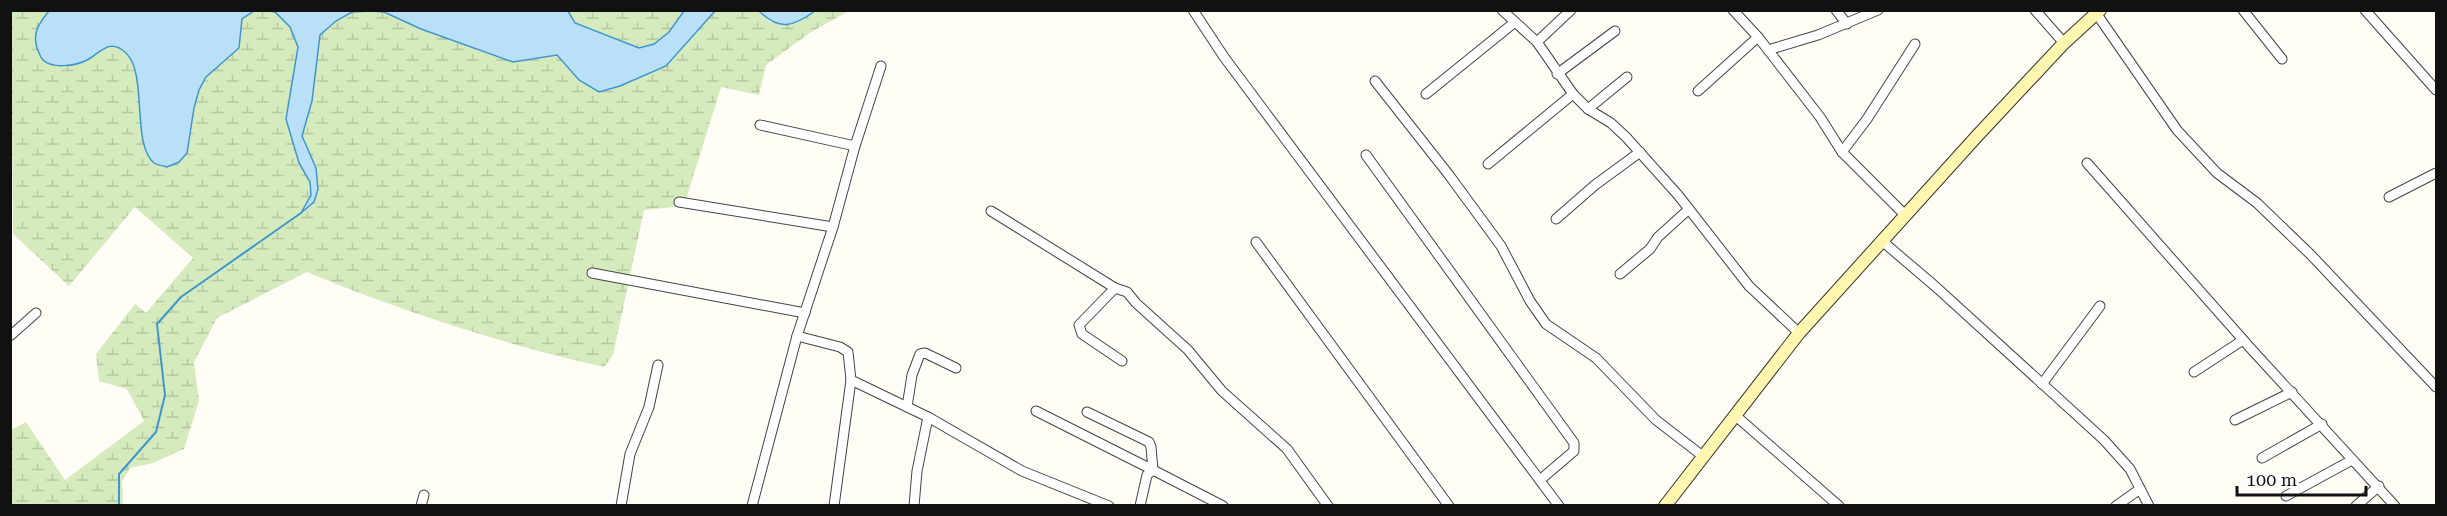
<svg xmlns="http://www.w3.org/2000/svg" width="2447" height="516" viewBox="0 0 2447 516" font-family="'Roboto Serif',serif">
<defs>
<pattern id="wetland-marsh" width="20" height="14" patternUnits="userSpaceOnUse" patternTransform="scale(1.5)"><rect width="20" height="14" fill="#d5ebbd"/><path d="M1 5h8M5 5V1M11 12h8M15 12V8" fill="none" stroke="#b6c8a1"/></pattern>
</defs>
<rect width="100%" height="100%" fill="#fffdf5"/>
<!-- wetland -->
<g fill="url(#wetland-marsh)">
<path d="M 11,11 L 49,11 L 40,22 L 86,61 C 141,13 141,107 144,141 L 187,153 C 192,130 190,95 207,76 C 216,66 229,58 239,48 L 242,19 L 254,11 L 275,12 L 290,27 L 298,47 L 286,119 L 299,163 L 310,182 L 311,195 L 303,211 L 314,202 L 316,168 L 302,136 L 312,101 L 320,35 L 336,21 L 352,12 L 371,11 L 384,12 L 421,29 L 513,62 L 557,55 L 563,61 L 666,66 L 715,11 L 759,11 L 770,22 L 815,11 L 849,11 L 811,32 L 766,65 L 759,95 L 721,87 L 684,206 L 644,210 L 613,355 L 604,367 C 506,345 400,311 307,272 L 217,318 L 194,362 L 199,401 L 184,449 L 153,463 L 130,468 L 122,482 L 123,505 L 11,505 L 11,430 L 26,422 L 65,480 L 144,421 L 127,389 L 99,381 L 96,354 L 135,304 L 146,313 L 193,258 L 135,207 L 69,286 L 13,234 Z"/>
<path d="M 568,11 L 684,11 L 669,32 L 654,44 L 639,48 L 575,23 Z"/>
</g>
<!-- water -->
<g fill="#b9e0f7" stroke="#3f96cf" stroke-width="1.5">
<path d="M 49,11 L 49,10 L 254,11 L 242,19 L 239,48 L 206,77 L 199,90 L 194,108 L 187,153 L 179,162 L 167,167 C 163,166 157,165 154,163 C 131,144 148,74 126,53 C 110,37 100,53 87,60 C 76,66 52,69 43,60 C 40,57 39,52 37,48 C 32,32 40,22 49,11 Z"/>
<path d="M 270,11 L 568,11 L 575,23 L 639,48 L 654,44 L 669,32 L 684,11 L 715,11 L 666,66 L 620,86 L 599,92 L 579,80 L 557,55 L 513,62 L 421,29 L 384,12 L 371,11 L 352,12 L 336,21 L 320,35 L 312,101 L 302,136 L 316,168 L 318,189 L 314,202 L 301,213 L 311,195 L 310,182 L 299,163 L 286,119 L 298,47 L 290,27 L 275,12 Z"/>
<path d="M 759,11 L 815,11 C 793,27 779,31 759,11 Z"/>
</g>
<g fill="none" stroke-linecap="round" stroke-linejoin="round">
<!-- stream -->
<path stroke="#3f96cf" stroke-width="2" d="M 119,506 L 119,474 L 156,432 L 165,395 L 157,324 L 181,297 L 301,213"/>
<defs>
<g id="street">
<path d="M 1193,10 L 1224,57 L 1559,506"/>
<path d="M 1502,10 L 1537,42 L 1573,94 L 1588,109 L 1611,123 L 1626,137 L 1678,195 L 1749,286 L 1799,333"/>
<path d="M 1733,10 L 1758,37 L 1820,117 L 1842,152 L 1905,215"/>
<path d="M 1836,10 L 1847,24"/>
<path d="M 2035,10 L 2064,43"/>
<path d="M 2094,10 L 2177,130 L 2217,173 L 2257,203 L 2310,254 L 2436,387"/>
<path d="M 2243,10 L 2282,59"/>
<path d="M 2365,10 L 2436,90"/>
<path d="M 1537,42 L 1571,10"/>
<path d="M 1768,50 L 1818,35 L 1878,10"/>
<path d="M 1557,74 L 1615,31"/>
<path d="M 1375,81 L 1449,175 L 1501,246 L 1530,301 L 1546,324 L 1596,358 L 1656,420 L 1704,457"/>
<path d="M 1698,91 L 1758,37"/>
<path d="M 1426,94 L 1515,22"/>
<path d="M 1588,109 L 1627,77"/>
<path d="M 760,125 L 855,146"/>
<path d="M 1842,152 L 1867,119 L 1915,44"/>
<path d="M 1366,155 L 1574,443 L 1574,451 L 1540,480"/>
<path d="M 2087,163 L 2253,351 L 2395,506"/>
<path d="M 1488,164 L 1573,94"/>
<path d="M 2389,197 L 2436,173"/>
<path d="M 679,202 L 833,227"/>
<path d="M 991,211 L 1115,288"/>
<path d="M 1556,219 L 1595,185 L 1640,152"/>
<path d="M 1882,241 L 1936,287 L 2104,440 L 2130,469 L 2149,506"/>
<path d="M 1256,242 L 1449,506"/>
<path d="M 592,273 L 805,313"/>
<path d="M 1620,274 L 1650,249 L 1658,237 L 1689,209"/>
<path d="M 10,336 L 36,313"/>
<path d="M 797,336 L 840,347 L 848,352 L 851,380 L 928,417 L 1022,471 L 1109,506"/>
<path d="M 1122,361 L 1082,334 L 1079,325 L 1115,288 L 1127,292 L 1136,303 L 1188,350 L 1222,391 L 1287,449 L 1328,506"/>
<path d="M 2194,372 L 2243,340"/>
<path d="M 2042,384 L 2100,306"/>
<path d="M 907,407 L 912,375 L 920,354 L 925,353 L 956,368"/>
<path d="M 1036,411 L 1153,470 L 1151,447 L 1149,442 L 1087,412"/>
<path d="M 1736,416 L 1839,506"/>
<path d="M 2235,420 L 2292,392"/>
<path d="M 2262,458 L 2322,424"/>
<path d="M 2286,496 L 2352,460"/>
<path d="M 421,506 L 424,495"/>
<path d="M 621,506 L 630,454 L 649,407 L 658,365"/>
<path d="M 752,506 L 797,336 L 833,227 L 855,146 L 881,66"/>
<path d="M 834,506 L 851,380"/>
<path d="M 914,506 L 917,471 L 928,417"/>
<path d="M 1140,506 L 1147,475 L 1153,470 L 1223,506"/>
<path d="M 2116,506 L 2140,489"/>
<path d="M 2356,506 L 2379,486"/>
</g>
<path id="secondary" d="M 1665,506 L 1799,333 L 1977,136 L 2064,43 L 2100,10"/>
</defs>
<!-- street casing -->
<use href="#street" stroke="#444" stroke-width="11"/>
<!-- secondary casing -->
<use href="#secondary" stroke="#333" stroke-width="14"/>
<!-- street -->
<use href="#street" stroke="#fff" stroke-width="9"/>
<!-- secondary -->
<use href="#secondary" stroke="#fff6b0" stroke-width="12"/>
</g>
<!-- border -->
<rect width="2447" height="516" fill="none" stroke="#111111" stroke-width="24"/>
<!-- scale -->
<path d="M2237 486v9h129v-9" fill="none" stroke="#111111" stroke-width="3"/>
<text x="2246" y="486" font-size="18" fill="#111111" stroke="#ffffff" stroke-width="4.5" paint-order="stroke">100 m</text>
</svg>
